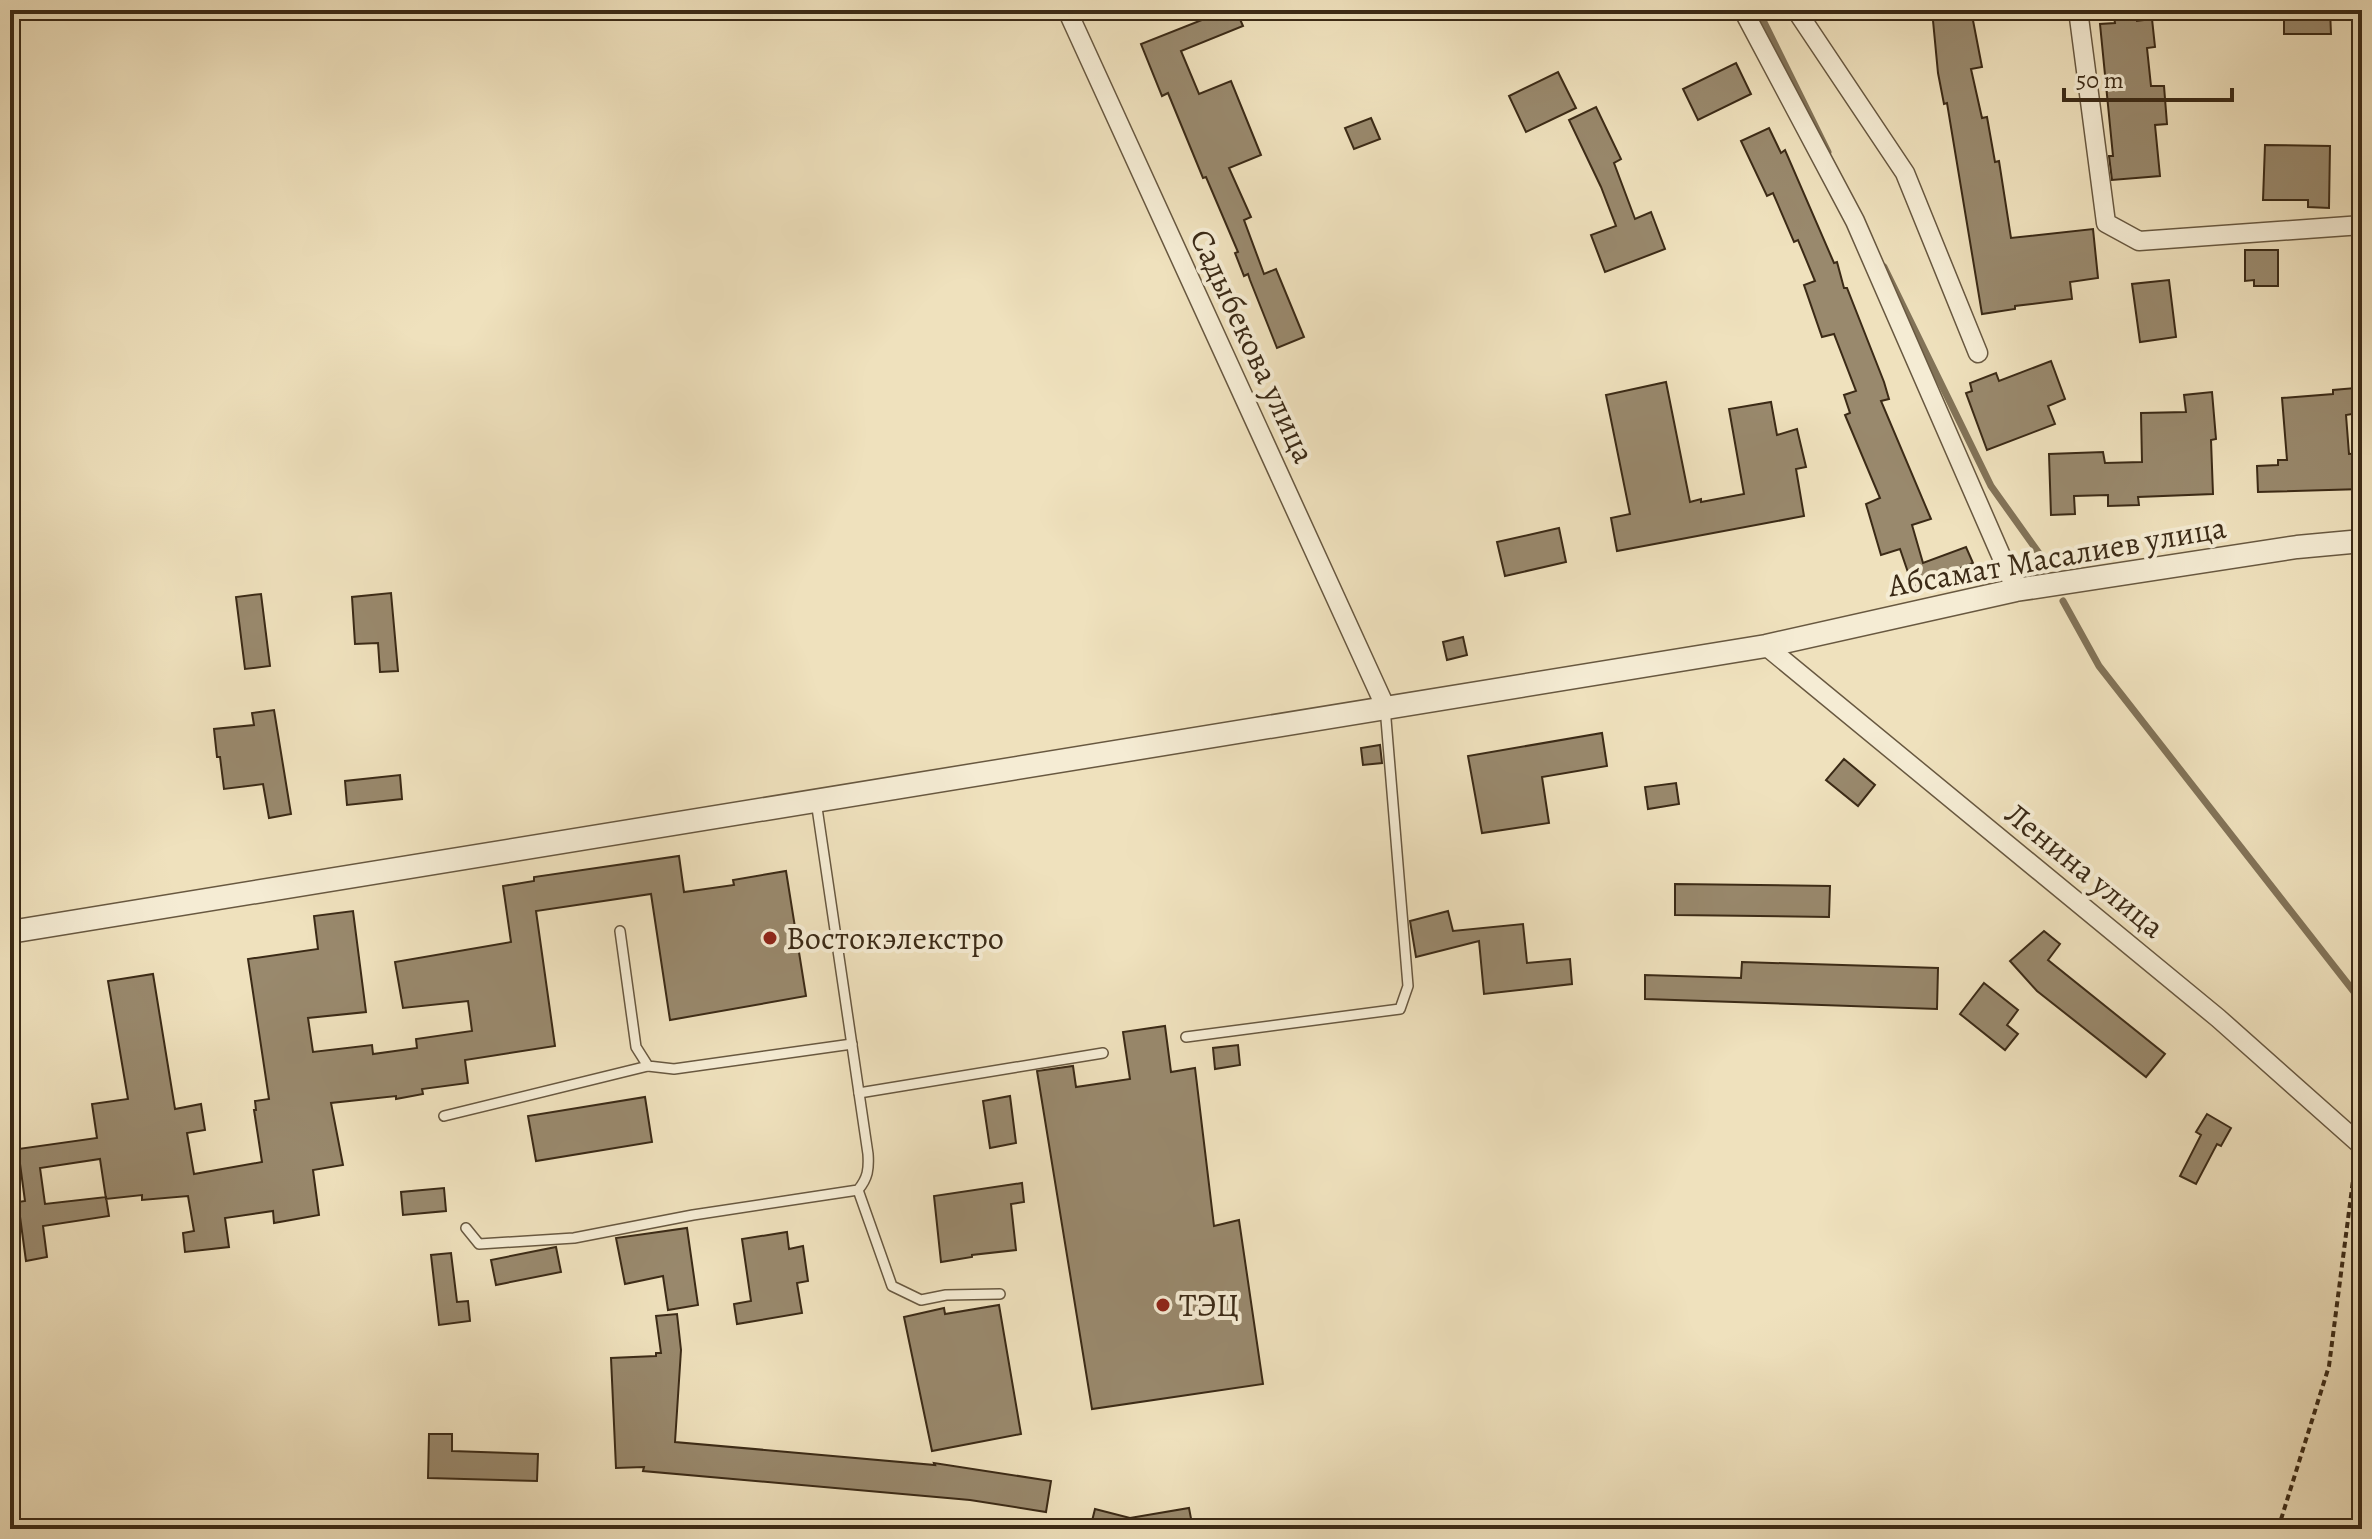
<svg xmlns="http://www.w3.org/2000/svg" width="2372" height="1539" viewBox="0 0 2372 1539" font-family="Alegreya,serif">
<rect width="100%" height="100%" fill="#efe1bd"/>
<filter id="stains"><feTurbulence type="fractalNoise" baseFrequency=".0025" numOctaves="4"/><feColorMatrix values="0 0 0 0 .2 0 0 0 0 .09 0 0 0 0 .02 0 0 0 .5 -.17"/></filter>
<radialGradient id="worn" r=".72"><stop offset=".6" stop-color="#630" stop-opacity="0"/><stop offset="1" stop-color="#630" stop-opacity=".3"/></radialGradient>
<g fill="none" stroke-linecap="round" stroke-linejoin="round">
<!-- stream -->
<g stroke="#827358" stroke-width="7">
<path d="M 1758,10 L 1828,152"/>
<path d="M 1884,267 L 1991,486 L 2041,556"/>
<path d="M 2063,601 L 2099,666 L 2362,1002"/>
</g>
</g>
<!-- building -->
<g fill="#99896d" stroke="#3b2a16" stroke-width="2">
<path d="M 1227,10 L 1236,10 L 1243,26 L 1181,51 L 1199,94 L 1231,81 L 1261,155 L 1229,168 L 1251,217 L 1244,220 L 1264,274 L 1276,269 L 1304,337 L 1277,348 L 1250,280 L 1248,274 L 1244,276 L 1235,253 L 1238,252 L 1206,177 L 1203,178 L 1168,93 L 1162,96 L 1141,44 Z"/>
<path d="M 1932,10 L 1971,10 L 1982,67 L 1971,69 L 1982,118 L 1987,117 L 1995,162 L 1999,161 L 2011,238 L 2093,229 L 2098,278 L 2070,282 L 2072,299 L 2015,306 L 2015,309 L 1982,314 L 1947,103 L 1944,104 L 1938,73 Z"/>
<path d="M 2113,10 L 2135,10 L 2137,21 L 2152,19 L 2155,47 L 2147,48 L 2151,86 L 2164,86 L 2167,124 L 2155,125 L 2160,176 L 2112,180 L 2109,156 L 2113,156 L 2100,24 L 2115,23 Z"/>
<path d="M 2284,10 L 2330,10 L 2331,34 L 2284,34 Z"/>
<path d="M 1736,63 L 1751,94 L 1698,120 L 1683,89 Z"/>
<path d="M 1558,72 L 1576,108 L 1526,132 L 1509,96 Z"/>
<path d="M 1596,107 L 1621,159 L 1614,163 L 1635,219 L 1651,212 L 1665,249 L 1605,272 L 1591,235 L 1616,226 L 1601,187 L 1569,120 Z"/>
<path d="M 1371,118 L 1380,139 L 1354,149 L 1345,128 Z"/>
<path d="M 1769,128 L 1781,153 L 1785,150 L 1834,263 L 1837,262 L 1844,288 L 1847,288 L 1884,382 L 1889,399 L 1881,401 L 1931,519 L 1912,525 L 1923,563 L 1966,547 L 1973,563 L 1913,587 L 1900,549 L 1881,555 L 1866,504 L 1880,498 L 1845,415 L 1850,413 L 1844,395 L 1856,391 L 1834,334 L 1822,337 L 1804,285 L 1815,281 L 1798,240 L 1794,242 L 1773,193 L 1767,196 L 1741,141 Z"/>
<path d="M 2265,145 L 2330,146 L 2329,208 L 2308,207 L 2308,200 L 2263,200 Z"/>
<path d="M 2245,250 L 2278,250 L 2278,286 L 2254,286 L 2254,280 L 2245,281 Z"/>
<path d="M 2169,280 L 2176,337 L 2140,342 L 2132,284 Z"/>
<path d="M 2051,361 L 2065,399 L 2048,406 L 2055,424 L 1987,450 L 1966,393 L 1972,391 L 1970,383 L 1996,373 L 1999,381 Z"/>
<path d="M 1666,382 L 1690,502 L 1701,499 L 1701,502 L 1744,494 L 1729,409 L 1771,402 L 1777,435 L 1797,429 L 1806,467 L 1796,469 L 1804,516 L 1617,551 L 1611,518 L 1630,514 L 1606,395 Z"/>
<path d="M 2355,388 L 2358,413 L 2346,415 L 2349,454 L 2362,453 L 2362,489 L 2258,492 L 2257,466 L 2278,465 L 2278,460 L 2287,460 L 2282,398 L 2333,394 L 2333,390 Z"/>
<path d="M 2212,392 L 2216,439 L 2211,440 L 2213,494 L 2138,497 L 2139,505 L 2108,506 L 2108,495 L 2074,496 L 2075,514 L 2051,515 L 2049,454 L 2103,452 L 2105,463 L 2142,462 L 2141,413 L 2186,412 L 2184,395 Z"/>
<path d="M 1559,528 L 1566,562 L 1505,576 L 1497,542 Z"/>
<path d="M 391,593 L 398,671 L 380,672 L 378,643 L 355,644 L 352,597 Z"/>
<path d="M 261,594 L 270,666 L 245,669 L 236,597 Z"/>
<path d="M 1463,637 L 1467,655 L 1447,660 L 1443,642 Z"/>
<path d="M 274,710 L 291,814 L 269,818 L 263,784 L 224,789 L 220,757 L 217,757 L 214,729 L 254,725 L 252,713 Z"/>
<path d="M 1602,733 L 1607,766 L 1542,777 L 1549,823 L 1482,833 L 1468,756 Z"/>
<path d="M 1380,745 L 1382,763 L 1363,765 L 1361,748 Z"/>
<path d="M 1844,759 L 1875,785 L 1858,806 L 1826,780 Z"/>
<path d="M 400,775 L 402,799 L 347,805 L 345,781 Z"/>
<path d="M 1676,783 L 1679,804 L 1648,809 L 1645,787 Z"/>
<path d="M 679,856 L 684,892 L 734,885 L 733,880 L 786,871 L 806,996 L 670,1020 L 651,894 L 536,911 L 555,1046 L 465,1060 L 468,1083 L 422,1089 L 423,1094 L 396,1099 L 396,1096 L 331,1103 L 343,1165 L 313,1170 L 319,1215 L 274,1223 L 273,1211 L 225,1218 L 229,1247 L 185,1252 L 183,1233 L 194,1231 L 188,1196 L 142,1200 L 142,1195 L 106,1199 L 100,1159 L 40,1168 L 45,1204 L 106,1197 L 109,1216 L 43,1226 L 47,1257 L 26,1261 L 18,1202 L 25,1201 L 18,1149 L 97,1138 L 92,1104 L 128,1099 L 108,981 L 153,974 L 175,1109 L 201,1104 L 205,1130 L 187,1133 L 194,1174 L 262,1162 L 254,1110 L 256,1110 L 255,1101 L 269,1099 L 248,959 L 318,949 L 314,916 L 353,911 L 366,1012 L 308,1018 L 313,1052 L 372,1045 L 373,1054 L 417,1048 L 416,1039 L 472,1031 L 468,1001 L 403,1008 L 395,962 L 511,942 L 503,886 L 534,881 L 534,877 Z"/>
<path d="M 1675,884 L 1830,886 L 1829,917 L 1675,915 Z"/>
<path d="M 1448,911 L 1453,931 L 1523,924 L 1527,963 L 1570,959 L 1572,984 L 1484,994 L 1479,941 L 1416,957 L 1410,921 Z"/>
<path d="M 2044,931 L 2060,944 L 2048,960 L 2165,1054 L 2146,1077 L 2037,991 L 2010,961 Z"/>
<path d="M 1742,962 L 1938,968 L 1937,1009 L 1645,999 L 1645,975 L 1741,978 Z"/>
<path d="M 1984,983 L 2018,1010 L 2007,1025 L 2018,1034 L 2005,1050 L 1960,1014 Z"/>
<path d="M 1165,1026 L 1171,1072 L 1195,1068 L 1214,1226 L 1239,1220 L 1263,1384 L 1092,1409 L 1037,1071 L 1073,1066 L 1076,1087 L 1130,1079 L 1123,1032 Z"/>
<path d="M 1238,1045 L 1240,1065 L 1215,1069 L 1213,1048 Z"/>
<path d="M 1010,1096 L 1016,1143 L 990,1148 L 983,1101 Z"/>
<path d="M 645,1097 L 652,1142 L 536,1161 L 528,1116 Z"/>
<path d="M 2207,1114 L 2231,1128 L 2221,1146 L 2217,1144 L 2196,1184 L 2180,1176 L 2201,1135 L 2196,1132 Z"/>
<path d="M 1022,1183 L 1024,1202 L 1011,1204 L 1016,1250 L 972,1255 L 972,1257 L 941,1262 L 934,1196 Z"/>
<path d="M 444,1188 L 446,1211 L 403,1215 L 401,1192 Z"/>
<path d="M 687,1228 L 698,1305 L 668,1310 L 663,1276 L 625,1284 L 616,1238 Z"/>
<path d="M 787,1232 L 789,1249 L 803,1246 L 808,1281 L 797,1283 L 802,1313 L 737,1324 L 734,1304 L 751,1301 L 742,1239 Z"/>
<path d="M 556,1247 L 561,1272 L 496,1285 L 491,1260 Z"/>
<path d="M 451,1253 L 457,1302 L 468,1301 L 470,1321 L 439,1325 L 431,1255 Z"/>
<path d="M 999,1305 L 1021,1434 L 932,1451 L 904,1317 L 944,1308 L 945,1314 Z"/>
<path d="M 677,1314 L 681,1350 L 675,1442 L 935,1465 L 934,1463 L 1051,1481 L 1046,1512 L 970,1500 L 643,1471 L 644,1467 L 616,1468 L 611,1358 L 656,1356 L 656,1353 L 661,1353 L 656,1316 Z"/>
<path d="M 429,1434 L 452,1434 L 452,1451 L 538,1454 L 537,1481 L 428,1478 Z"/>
<path d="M 1189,1508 L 1193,1529 L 1090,1529 L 1095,1509 L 1130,1518 Z"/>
</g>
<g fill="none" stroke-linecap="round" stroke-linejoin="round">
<defs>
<g id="service">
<path d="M 620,931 L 636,1047 L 648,1066 L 674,1069 L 852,1044"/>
<path d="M 1186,1037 L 1400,1009 L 1408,986 L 1385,707"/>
<path d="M 859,1093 L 1103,1053"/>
<path d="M 444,1116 L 648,1066"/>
<path d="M 858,1190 L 892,1286 L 921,1300 L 946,1295 L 1000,1294"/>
<path d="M 466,1228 L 479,1244 L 574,1238 L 693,1215 L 858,1190 C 868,1178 869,1169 868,1154 L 816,801"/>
</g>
<g id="minor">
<path d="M 1067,10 L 1385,706"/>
<path d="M 1743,10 L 1855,221 L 2016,590"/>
<path d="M 1796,10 L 1905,173 L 1978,353"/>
<path d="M 2078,10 L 2106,223 L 2139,241 L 2362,225"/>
<path d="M 1766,646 L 2218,1018 L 2362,1146"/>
</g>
<path id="tertiary" d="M 10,932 L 1766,646 L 2016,590 L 2297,547 L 2362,541"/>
</defs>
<!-- service casing -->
<use href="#service" stroke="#685840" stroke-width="12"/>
<!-- minor casing -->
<use href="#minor" stroke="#685840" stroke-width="21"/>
<!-- tertiary casing -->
<use href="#tertiary" stroke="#685840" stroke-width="25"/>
<!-- path -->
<path stroke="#3b2a16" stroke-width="4" stroke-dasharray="6 4" stroke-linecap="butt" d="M 2278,1529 L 2329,1366 L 2355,1165"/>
<!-- service -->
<use href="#service" stroke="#f5ecd4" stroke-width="9"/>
<!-- minor -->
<use href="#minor" stroke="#f5ecd4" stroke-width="18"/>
<!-- tertiary -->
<use href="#tertiary" stroke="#f5ecd4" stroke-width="22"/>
</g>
<!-- markers -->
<g fill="#8f2418" stroke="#f5ecd4" stroke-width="3">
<circle cx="770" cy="938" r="8"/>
<circle cx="1163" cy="1305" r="8"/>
</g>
<g text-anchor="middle" stroke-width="8" stroke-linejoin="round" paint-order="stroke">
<!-- street labels -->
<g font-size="32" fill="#3b2a16" stroke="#f5ecd4">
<text transform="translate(1253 346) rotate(65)" y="11">Садыбекова улица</text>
<text transform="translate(2057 556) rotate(-10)" y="11">Абсамат Масалиев улица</text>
<text transform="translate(2085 870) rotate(39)" y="11">Ленина улица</text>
</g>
<!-- poi labels -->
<g font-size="32" fill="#3b2a16" stroke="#f5ecd4" text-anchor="start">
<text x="786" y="949">Востокэлекстро</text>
<text x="1179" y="1316">ТЭЦ</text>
</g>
</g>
<!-- margin -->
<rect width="2372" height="1539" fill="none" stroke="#efe1bd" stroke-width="40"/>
<rect x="12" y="12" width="2348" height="1515" fill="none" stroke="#3b2a16" stroke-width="4"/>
<rect x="20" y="20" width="2332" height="1499" fill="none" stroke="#3b2a16" stroke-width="2"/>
<!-- scale -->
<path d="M2064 88v12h168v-12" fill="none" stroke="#3b2a16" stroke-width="4"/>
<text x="2076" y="88" font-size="24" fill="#3b2a16" stroke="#f5ecd4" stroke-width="6" paint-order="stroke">50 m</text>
<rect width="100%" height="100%" filter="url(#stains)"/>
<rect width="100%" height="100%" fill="url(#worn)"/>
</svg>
